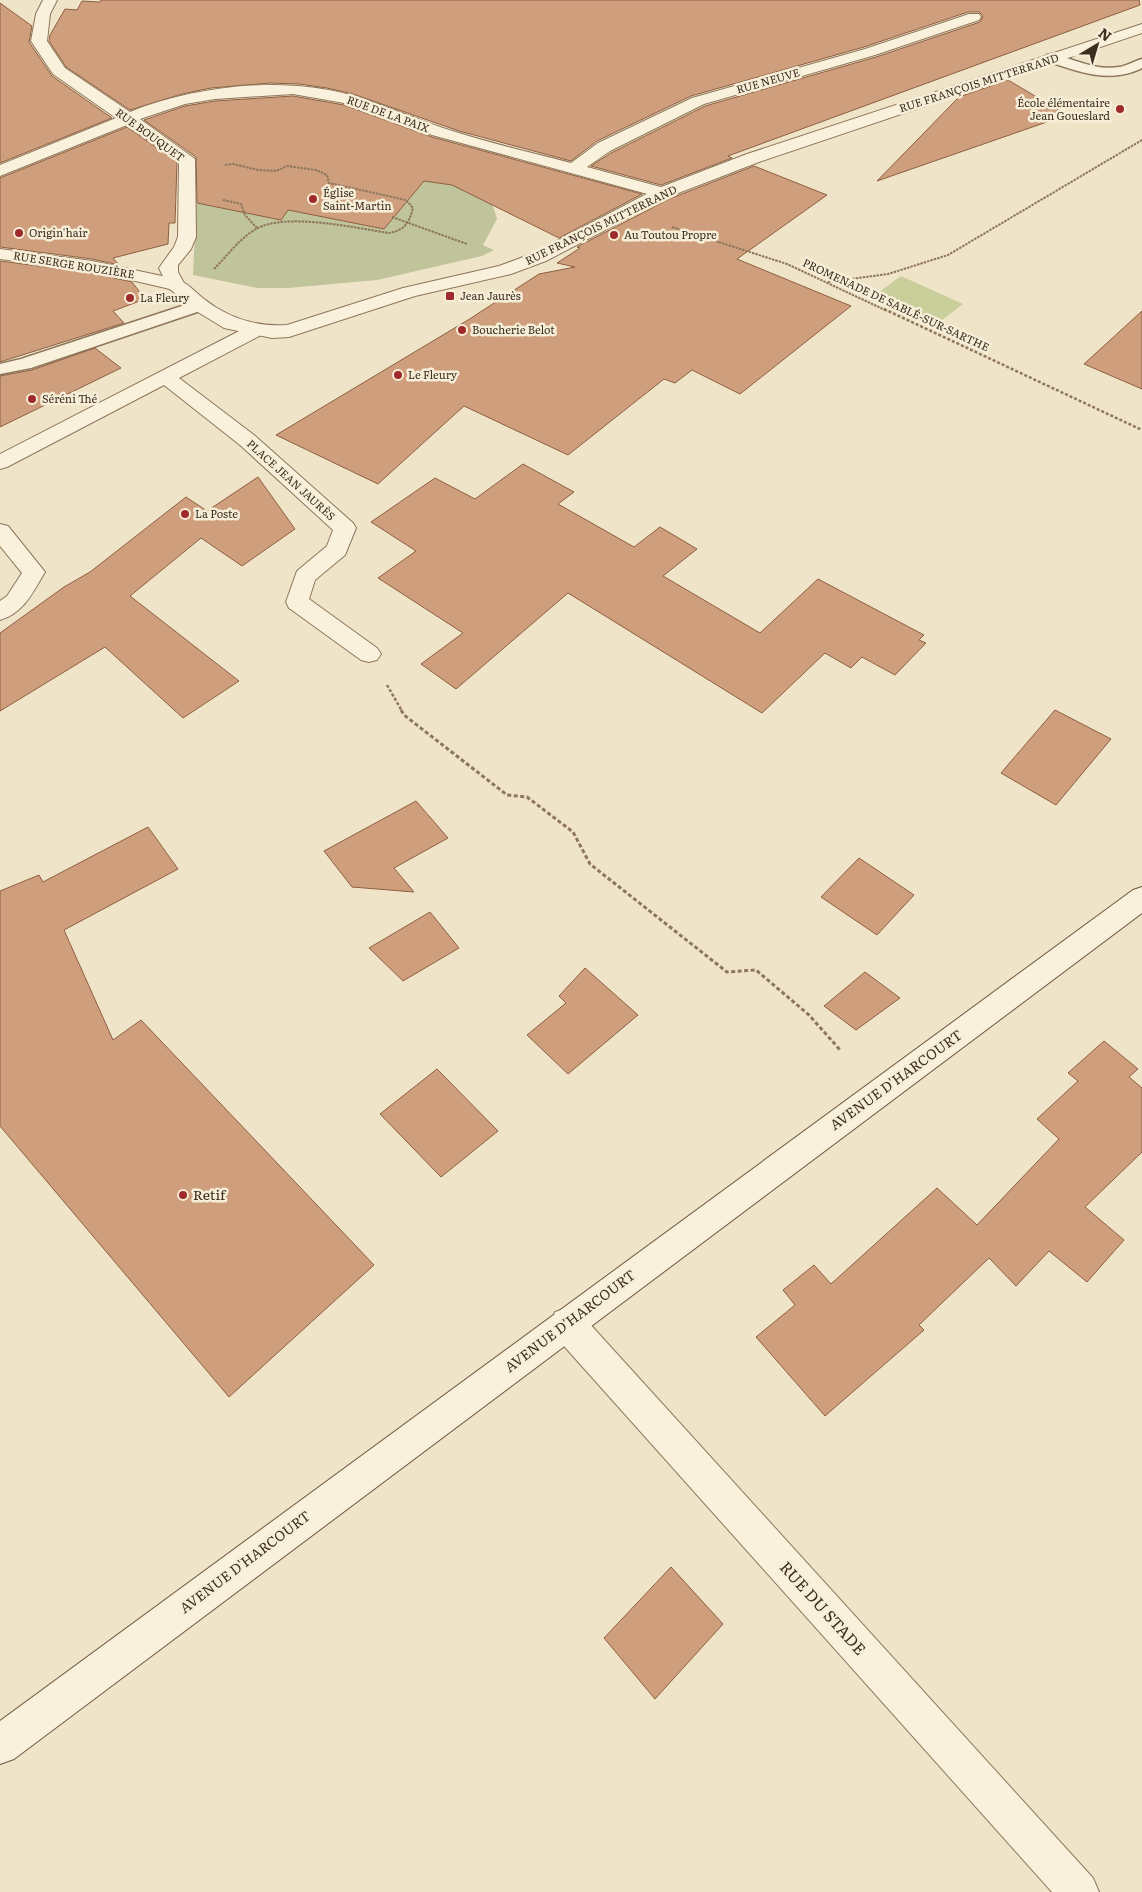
<svg xmlns="http://www.w3.org/2000/svg" width="1142" height="1892" viewBox="0 0 1142 1892" font-family="Literata,serif">
<rect width="100%" height="100%" fill="#f0e4c8"/>
<!-- green -->
<path fill="#c9cf9b" d="M 901,276 L 963,304 L 933,327 L 871,298 Z"/>
<!-- cemetery -->
<path fill="#bfc49a" d="M 211,160 L 427,181 L 488,191 L 497,219 L 483,245 L 494,250 L 482,256 L 377,280 L 288,288 L 257,288 L 193,275 L 198,171 Z"/>
<!-- building -->
<g fill="#cf9f7d" stroke="#8d5f41">
<path d="M 101,0 L 1139,0 L 1140,5 L 728,156 L 732,158 L 661,185 L 591,166 L 611,153 L 705,106 L 876,57 L 980,22 L 983,16 L 979,12 L 968,12 L 864,47 L 691,96 L 597,141 L 571,161 L 459,131 L 353,94 L 327,88 L 299,84 L 270,83 L 211,88 L 182,94 L 130,110 L 66,67 L 49,41 L 50,35 L 65,9 L 77,10 L 82,1 L 100,2 Z"/>
<path d="M 0,3 L 32,26 L 29,42 L 52,76 L 112,118 L 0,163 Z"/>
<path d="M 1008,80 L 1067,115 L 877,181 L 959,97 Z"/>
<path d="M 293,96 L 344,105 L 432,137 L 642,194 L 559,238 L 452,185 L 424,181 L 384,229 L 288,210 L 281,220 L 197,203 L 196,157 L 144,120 L 185,106 L 215,101 Z"/>
<path d="M 127,127 L 177,162 L 175,223 L 169,223 L 168,244 L 113,258 L 119,265 L 92,259 L 0,247 L 0,178 Z"/>
<path d="M 754,166 L 827,195 L 737,259 L 851,306 L 740,394 L 692,370 L 675,383 L 664,379 L 568,455 L 464,406 L 378,484 L 276,435 L 468,320 L 539,274 L 575,267 L 557,263 L 580,248 L 577,247 L 669,199 Z"/>
<path d="M 0,261 L 92,273 L 132,282 L 145,299 L 113,311 L 124,323 L 0,362 Z"/>
<path d="M 1142,311 L 1142,389 L 1084,364 Z"/>
<path d="M 95,348 L 121,368 L 0,427 L 0,376 L 32,370 Z"/>
<path d="M 523,464 L 574,492 L 558,504 L 634,547 L 660,527 L 697,549 L 663,576 L 760,633 L 818,579 L 924,635 L 919,640 L 926,643 L 895,675 L 862,657 L 851,668 L 825,653 L 762,713 L 568,593 L 456,689 L 421,664 L 463,633 L 378,578 L 416,551 L 371,522 L 435,478 L 475,499 Z"/>
<path d="M 258,477 L 295,529 L 242,566 L 201,538 L 130,596 L 239,681 L 183,718 L 105,647 L 0,711 L 0,633 L 64,587 L 90,572 L 186,497 L 207,511 Z"/>
<path d="M 1055,710 L 1111,739 L 1056,805 L 1001,773 Z"/>
<path d="M 416,801 L 448,838 L 394,868 L 414,892 L 352,887 L 324,851 Z"/>
<path d="M 148,827 L 178,869 L 64,930 L 113,1040 L 141,1020 L 374,1265 L 229,1397 L 0,1126 L 0,891 L 39,875 L 43,882 Z"/>
<path d="M 859,858 L 914,895 L 877,935 L 821,897 Z"/>
<path d="M 430,912 L 459,948 L 403,981 L 369,948 Z"/>
<path d="M 585,968 L 638,1015 L 568,1074 L 527,1035 L 566,1003 L 559,996 Z"/>
<path d="M 865,972 L 900,998 L 856,1030 L 824,1006 Z"/>
<path d="M 1104,1041 L 1138,1069 L 1129,1077 L 1142,1088 L 1142,1152 L 1085,1207 L 1124,1240 L 1087,1282 L 1049,1251 L 1016,1286 L 989,1258 L 919,1325 L 924,1330 L 825,1416 L 756,1337 L 795,1305 L 783,1290 L 814,1265 L 831,1284 L 937,1188 L 977,1225 L 1059,1139 L 1037,1119 L 1078,1081 L 1068,1073 Z"/>
<path d="M 437,1069 L 498,1131 L 441,1177 L 380,1114 Z"/>
<path d="M 671,1567 L 723,1624 L 655,1699 L 604,1638 Z"/>
</g>
<g fill="none" stroke-linecap="round" stroke-linejoin="round">
<defs>
<g id="service">
<path d="M 1052,54 C 1075,59 1095,71 1119,67 C 1127,66 1134,61 1142,59 L 1142,68 C 1111,84 1078,72 1047,61 L 1045,58 L 1047,55 Z"/>
<path d="M 200,300 L 206,301 L 209,305 L 206,309 L 31,368 L 0,374 L 0,364 L 21,359 Z"/>
</g>
<g id="minor">
<path d="M 43,0 L 57,0 L 50,14 L 47,41 L 65,68 L 130,112 C 194,86 286,75 353,96 C 384,105 413,118 443,128 C 485,142 529,152 571,163 L 598,143 L 692,98 L 865,49 L 969,14 L 979,14 L 981,17 L 979,20 L 875,55 L 704,104 L 610,151 L 587,167 L 668,189 L 671,193 L 668,197 L 662,198 L 432,135 L 344,103 L 293,94 L 215,99 L 185,104 L 140,119 L 195,159 L 196,237 L 191,249 L 178,265 L 178,272 L 185,285 L 183,289 L 176,291 L 169,289 L 159,268 L 174,247 L 178,237 L 179,161 L 127,125 L 0,176 L 0,165 L 116,118 L 53,74 L 31,41 L 36,14 Z"/>
<path d="M 256,324 L 263,326 L 266,330 L 263,334 L 179,378 L 254,435 L 353,523 L 356,528 L 345,555 L 315,580 L 309,599 L 377,648 L 381,654 L 377,660 L 369,662 L 361,660 L 289,608 L 286,602 L 297,571 L 327,546 L 333,530 L 240,445 L 164,385 L 7,467 L 0,469 L 0,454 L 249,326 Z"/>
<path d="M 0,524 L 8,526 L 45,572 C 33,592 24,613 0,620 L 0,601 L 7,596 L 22,573 L 0,546 Z"/>
<path d="M 567,1308 L 579,1312 L 1093,1878 L 1099,1892 L 1052,1892 L 555,1336 L 551,1324 L 555,1312 Z"/>
</g>
<path id="tertiary" d="M 1142,24 L 1142,33 L 759,162 L 668,197 L 546,261 L 511,274 L 415,296 L 289,337 L 272,338 L 224,328 L 193,309 L 170,289 L 92,271 L 0,259 L 0,249 L 92,261 L 176,279 C 187,282 195,292 204,299 C 228,318 257,327 287,325 L 403,288 L 499,266 L 534,253 L 656,189 L 747,154 Z"/>
<path id="secondary" d="M 1142,887 L 1142,913 L 14,1759 L 0,1764 L 0,1721 L 1133,890 Z"/>
</defs>
<!-- service casing -->
<use href="#service" stroke="#8d765c" stroke-width="3"/>
<!-- minor casing -->
<use href="#minor" stroke="#8d765c" stroke-width="2"/>
<!-- tertiary casing -->
<use href="#tertiary" stroke="#8d765c" stroke-width="2"/>
<!-- secondary casing -->
<use href="#secondary" stroke="#6f573f" stroke-width="2"/>
<!-- path-far2 -->
<g stroke="#8d765c" stroke-width="2" stroke-dasharray="2.5 1" stroke-linecap="butt">
<path d="M 223,200 L 241,204 L 245,215 L 257,228"/>
<path d="M 392,217 L 467,244"/>
<path d="M 672,227 L 787,264 L 887,311"/>
<path d="M 214,269 C 227,256 240,238 256,229 C 286,212 355,228 389,233 C 405,230 409,223 413,208 L 406,200 L 329,183 L 327,175 L 316,170 L 287,166 L 276,171 L 258,170 L 233,164 L 224,165"/>
<path d="M 828,282 L 888,274 L 948,255 L 1142,140"/>
</g>
<!-- path-far1 -->
<g stroke="#8d765c" stroke-width="2.5" stroke-dasharray="3 2" stroke-linecap="butt">
<path d="M 884,309 L 1142,430"/>
<path d="M 387,685 L 402,711"/>
</g>
<!-- path -->
<path stroke="#8d765c" stroke-width="3" stroke-dasharray="4 2.5" stroke-linecap="butt" d="M 401,710 L 404,715 L 507,795 L 527,797 L 573,832 L 590,864 L 727,972 L 756,970 L 809,1015 L 841,1051"/>
<!-- service -->
<use href="#service" fill="#faf1dc" fill-rule="evenodd"/>
<!-- minor -->
<use href="#minor" fill="#faf1dc" fill-rule="evenodd"/>
<!-- tertiary -->
<use href="#tertiary" fill="#faf1dc" fill-rule="evenodd"/>
<!-- secondary -->
<use href="#secondary" fill="#faf1dc" fill-rule="evenodd"/>
</g>
<!-- markers -->
<g fill="#9e2a2b" stroke="#f7eed8" stroke-width="2">
<circle cx="1120" cy="109" r="5"/>
<circle cx="313" cy="199" r="5"/>
<circle cx="19" cy="233" r="5"/>
<circle cx="614" cy="235" r="5"/>
<rect x="445" y="291" width="10" height="10" rx="2.5"/>
<circle cx="130" cy="298" r="5"/>
<circle cx="462" cy="330" r="5"/>
<circle cx="398" cy="375" r="5"/>
<circle cx="32" cy="399" r="5"/>
<circle cx="185" cy="514" r="5"/>
<circle cx="183" cy="1195" r="5"/>
</g>
<g text-anchor="middle" stroke-width="5" stroke-linejoin="round" paint-order="stroke">
<!-- far-street labels -->
<g font-size="11" fill="#3d2e20" stroke="#f7eed8">
<text transform="translate(768 81) rotate(-16)" y="4">RUE NEUVE</text>
<text transform="translate(979 83) rotate(-18)" y="4">RUE FRANÇOIS MITTERRAND</text>
<text transform="translate(388 114) rotate(20)" y="4">RUE DE LA PAIX</text>
<text transform="translate(150 135) rotate(36)" y="4">RUE BOUQUET</text>
<text transform="translate(601 225) rotate(-26)" y="4">RUE FRANÇOIS MITTERRAND</text>
<text transform="translate(74 265) rotate(9)" y="4">RUE SERGE ROUZIÈRE</text>
<text transform="translate(896 305) rotate(25)" y="4">PROMENADE DE SABLÉ-SUR-SARTHE</text>
<text transform="translate(291 480) rotate(42)" y="4">PLACE JEAN JAURÈS</text>
</g>
<!-- far-poi labels -->
<g font-size="11" fill="#3d2e20" stroke="#f7eed8" text-anchor="start">
<text x="1110" y="107" text-anchor="end">École élémentaire<tspan x="1110" dy="13">Jean Goueslard</tspan></text>
<text x="323" y="197">Église<tspan x="323" dy="13">Saint-Martin</tspan></text>
<text x="29" y="237">Origin'hair</text>
<text x="624" y="239">Au Toutou Propre</text>
<text x="460" y="300">Jean Jaurès</text>
<text x="140" y="302">La Fleury</text>
<text x="472" y="334">Boucherie Belot</text>
<text x="408" y="379">Le Fleury</text>
<text x="42" y="403">Séréni Thé</text>
<text x="195" y="518">La Poste</text>
</g>
<!-- street labels -->
<g font-size="14" fill="#3d2e20" stroke="#f7eed8">
<text transform="translate(896 1080) rotate(-36)" y="5">AVENUE D'HARCOURT</text>
<text transform="translate(570 1321) rotate(-37)" y="5">AVENUE D'HARCOURT</text>
<text transform="translate(245 1562) rotate(-37)" y="5">AVENUE D'HARCOURT</text>
</g>
<!-- poi labels -->
<g font-size="14" fill="#3d2e20" stroke="#f7eed8" text-anchor="start">
<text x="193" y="1200">Retif</text>
</g>
<!-- near-street labels -->
<g font-size="16" fill="#3d2e20" stroke="#f7eed8">
<text transform="translate(823 1608) rotate(48)" y="6">RUE DU STADE</text>
</g>
</g>
<!-- north arrow -->
<g transform="translate(1097 45) rotate(38)" stroke="#f7eed8" stroke-width="4" paint-order="stroke">
<path d="M0-4L9 19L0 12L-9 19Z" fill="#3d2e20"/>
<text y="-8" font-size="14" font-weight="bold" text-anchor="middle" fill="#3d2e20">N</text>
</g>
</svg>
